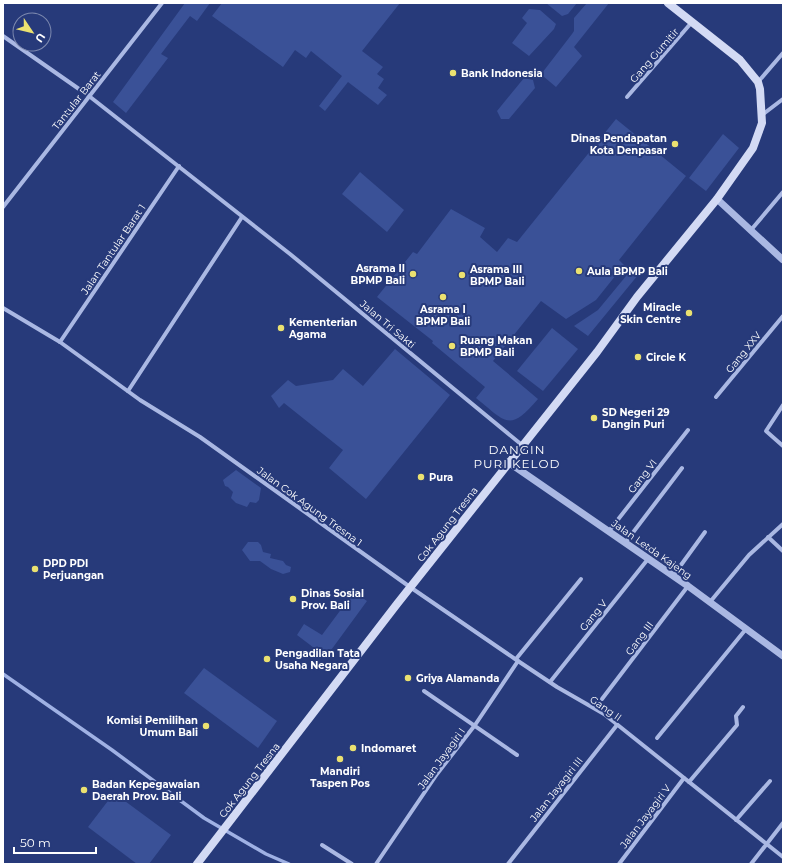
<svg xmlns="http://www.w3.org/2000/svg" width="786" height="867" viewBox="0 0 786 867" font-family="Montserrat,sans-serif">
<rect width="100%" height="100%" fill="#273a7a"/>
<!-- green -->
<g fill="#3a5197">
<path d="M 185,3 L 210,3 L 197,21 L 190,16 L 161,54 L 168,58 L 126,113 L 113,102 Z"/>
<path d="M 222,3 L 400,3 L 362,51 L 383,67 L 377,74 L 384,79 L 378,88 L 387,95 L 378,105 L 348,82 L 325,111 L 319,106 L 342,76 L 311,51 L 306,58 L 295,50 L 283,67 L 212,16 Z"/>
<path d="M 546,3 L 577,3 L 568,14 L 562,16 Z"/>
<path d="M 587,3 L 609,3 L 574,47 L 582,56 L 556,87 L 543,76 L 542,73 L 572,34 L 574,31 L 574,18 Z"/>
<path d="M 529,9 L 540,10 L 556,24 L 554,29 L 529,56 L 512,43 L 527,23 L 522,18 Z"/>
<path d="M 524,78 L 533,80 L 535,88 L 509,119 L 501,119 L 497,111 Z"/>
<path d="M 616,119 L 686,176 L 619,260 L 624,265 L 596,300 L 566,319 L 541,301 L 493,361 L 538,399 C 509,433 506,422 476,398 L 485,387 L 432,343 L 433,341 L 377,297 L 413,252 L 417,254 L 451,209 L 485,228 L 480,237 L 497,252 L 508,238 L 517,242 Z"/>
<path d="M 723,134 L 739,148 L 706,191 L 689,178 Z"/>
<path d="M 360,172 L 404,210 L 387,232 L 342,194 Z"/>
<path d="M 631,270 L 638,275 L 588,336 L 574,326 L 598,310 Z"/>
<path d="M 552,328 L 578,349 L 543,391 L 517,371 Z"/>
<path d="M 395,349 L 450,395 L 366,499 L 329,468 L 343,450 L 284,403 L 279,408 L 271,396 L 288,380 L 296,386 L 333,380 L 343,369 L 363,386 Z"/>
<path d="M 236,470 L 261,488 L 259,500 L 256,503 L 250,502 L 247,507 L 236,503 L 231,498 L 233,492 L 228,487 L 225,486 L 223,480 Z"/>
<path d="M 248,542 L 258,542 L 261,545 L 263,552 L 271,554 L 270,558 L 283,561 L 286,565 L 291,567 L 290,572 L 283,574 L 271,569 L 260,561 L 250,561 L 242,550 Z"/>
<path d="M 354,592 L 367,601 L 326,657 L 297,635 L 304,624 L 322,635 Z"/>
<path d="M 204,668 L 277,721 L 258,748 L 184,693 Z"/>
<path d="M 114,793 L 171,835 L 149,864 L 137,864 L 88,827 Z"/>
</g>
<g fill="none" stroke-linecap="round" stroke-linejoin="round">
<!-- stream -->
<path stroke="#9fb1e4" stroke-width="3.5" d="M 3,674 L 112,750 L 204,818 L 266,854 L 289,864"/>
<!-- minor -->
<g stroke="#aab8e3" stroke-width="4">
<path d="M 3,36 L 89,96 L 290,254 L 522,445"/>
<path d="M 758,82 L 783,53"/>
<path d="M 627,97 L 692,22"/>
<path d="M 762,115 L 783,99"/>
<path d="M 3,207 L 162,3"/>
<path d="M 751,230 L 783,192"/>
<path d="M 3,308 L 60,342 L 140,400 L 200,437 L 410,587 L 518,661 L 557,687 L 604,714 L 783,857"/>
<path d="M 60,342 L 179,166"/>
<path d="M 128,391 L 242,217"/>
<path d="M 716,397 L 783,316"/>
<path d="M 783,405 L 766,431 L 783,446"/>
<path d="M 609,531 L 688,430"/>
<path d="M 768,537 L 783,551"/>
<path d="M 625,543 L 682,468"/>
<path d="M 673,576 L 705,532"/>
<path d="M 710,602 L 749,555 L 783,524"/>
<path d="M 516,659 L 581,579"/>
<path d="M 550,682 L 648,559"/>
<path d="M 424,691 L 517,755"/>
<path d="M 602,699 L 688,586"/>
<path d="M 657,738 L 746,629"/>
<path d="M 689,782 L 737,725 L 736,716 L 743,707"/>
<path d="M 736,820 L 770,781"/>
<path d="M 322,845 L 352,864"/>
<path d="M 376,864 L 437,774 L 475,725 L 518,661"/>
<path d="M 508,864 L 617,725"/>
<path d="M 619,864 L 684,778"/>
<path d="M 751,864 L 783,823"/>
</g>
<!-- tertiary -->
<g stroke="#aab8e3" stroke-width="7">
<path d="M 717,199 L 783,260"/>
<path d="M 508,462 L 688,586 L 783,656"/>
</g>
<!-- secondary -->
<path stroke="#d3daf4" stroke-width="8" d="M 197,864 L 397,604 L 597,352 L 637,297 L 717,199 L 753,148 L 762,123 L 760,89 L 758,82 L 740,60 L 668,3"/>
</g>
<!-- markers -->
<g fill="#ebe170" stroke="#273a7a" stroke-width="1.5">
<circle cx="453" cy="73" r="4"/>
<circle cx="675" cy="144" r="4"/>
<circle cx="579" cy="271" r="4"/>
<circle cx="413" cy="274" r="4"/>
<circle cx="462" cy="275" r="4"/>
<circle cx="443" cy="297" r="4"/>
<circle cx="689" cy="313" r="4"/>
<circle cx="281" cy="328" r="4"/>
<circle cx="452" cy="346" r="4"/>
<circle cx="638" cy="357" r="4"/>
<circle cx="594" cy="418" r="4"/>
<circle cx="421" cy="477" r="4"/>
<circle cx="35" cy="569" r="4"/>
<circle cx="293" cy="599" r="4"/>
<circle cx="267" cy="659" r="4"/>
<circle cx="408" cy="678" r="4"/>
<circle cx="206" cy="726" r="4"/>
<circle cx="353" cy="748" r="4"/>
<circle cx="340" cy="759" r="4"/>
<circle cx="84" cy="790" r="4"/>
</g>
<g text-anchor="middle" stroke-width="4" stroke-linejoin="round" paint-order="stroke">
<!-- street labels -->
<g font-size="10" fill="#fff" stroke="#273a7a">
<text transform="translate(654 55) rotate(-49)" y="4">Gang Gumitir</text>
<text transform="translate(76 100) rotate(-52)" y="4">Tantular Barat</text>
<text transform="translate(113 249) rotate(-56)" y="4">Jalan Tantular Barat 1</text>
<text transform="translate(388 324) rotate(40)" y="4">Jalan Tri Sakti</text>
<text transform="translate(743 352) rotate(-51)" y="4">Gang XXV</text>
<text transform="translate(642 476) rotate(-52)" y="4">Gang VI</text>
<text transform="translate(310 506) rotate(36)" y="4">Jalan Cok Agung Tresna 1</text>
<text transform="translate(447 524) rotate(-52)" y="4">Cok Agung Tresna</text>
<text transform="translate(652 549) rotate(35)" y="4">Jalan Letda Kajeng</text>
<text transform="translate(593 615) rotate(-51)" y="4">Gang V</text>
<text transform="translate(639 638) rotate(-53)" y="4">Gang III</text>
<text transform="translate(606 708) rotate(35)" y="4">Gang II</text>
<text transform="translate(441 758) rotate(-54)" y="4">Jalan Jayagiri I</text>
<text transform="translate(249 780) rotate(-52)" y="4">Cok Agung Tresna</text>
<text transform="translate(556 789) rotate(-52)" y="4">Jalan Jayagiri III</text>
<text transform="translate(645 816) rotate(-53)" y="4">Jalan Jayagiri V</text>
</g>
<!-- poi labels -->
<g font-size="10" font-weight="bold" fill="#fff" stroke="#273a7a" text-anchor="start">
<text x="461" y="77">Bank Indonesia</text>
<text x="667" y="142" text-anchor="end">Dinas Pendapatan<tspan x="667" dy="12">Kota Denpasar</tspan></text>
<text x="405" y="272" text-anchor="end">Asrama II<tspan x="405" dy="12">BPMP Bali</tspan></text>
<text x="470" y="273">Asrama III<tspan x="470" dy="12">BPMP Bali</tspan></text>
<text x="587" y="275">Aula BPMP Bali</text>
<text x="681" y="311" text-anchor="end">Miracle<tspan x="681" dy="12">Skin Centre</tspan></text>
<text x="443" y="313" text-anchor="middle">Asrama I<tspan x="443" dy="12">BPMP Bali</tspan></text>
<text x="289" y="326">Kementerian<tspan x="289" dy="12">Agama</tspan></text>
<text x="460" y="344">Ruang Makan<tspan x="460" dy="12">BPMP Bali</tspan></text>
<text x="646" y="361">Circle K</text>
<text x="602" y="416">SD Negeri 29<tspan x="602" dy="12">Dangin Puri</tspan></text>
<text x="429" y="481">Pura</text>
<text x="43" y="567">DPD PDI<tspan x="43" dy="12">Perjuangan</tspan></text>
<text x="301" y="597">Dinas Sosial<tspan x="301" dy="12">Prov. Bali</tspan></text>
<text x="275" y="657">Pengadilan Tata<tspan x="275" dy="12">Usaha Negara</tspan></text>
<text x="416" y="682">Griya Alamanda</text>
<text x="198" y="724" text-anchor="end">Komisi Pemilihan<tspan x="198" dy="12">Umum Bali</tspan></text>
<text x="361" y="752">Indomaret</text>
<text x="340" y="775" text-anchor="middle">Mandiri<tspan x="340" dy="12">Taspen Pos</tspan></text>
<text x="92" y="788">Badan Kepegawaian<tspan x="92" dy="12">Daerah Prov. Bali</tspan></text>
</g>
<!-- quarter labels -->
<g font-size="12" letter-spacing="1" fill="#fff" stroke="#273a7a">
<text x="517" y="454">DANGIN<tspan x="517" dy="14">PURI KELOD</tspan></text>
</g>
</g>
<!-- border -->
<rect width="786" height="867" fill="none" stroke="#ffffff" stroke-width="8"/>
<!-- north arrow -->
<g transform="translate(32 32) rotate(125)"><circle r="19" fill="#273a7a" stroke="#7d89af"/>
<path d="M0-3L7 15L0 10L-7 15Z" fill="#ebe170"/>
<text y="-6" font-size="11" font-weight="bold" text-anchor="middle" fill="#ffffff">U</text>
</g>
<!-- scale -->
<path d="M14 847v6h82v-6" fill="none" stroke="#ffffff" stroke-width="2"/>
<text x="20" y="847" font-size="12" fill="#ffffff" stroke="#273a7a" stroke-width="3" paint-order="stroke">50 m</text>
</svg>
